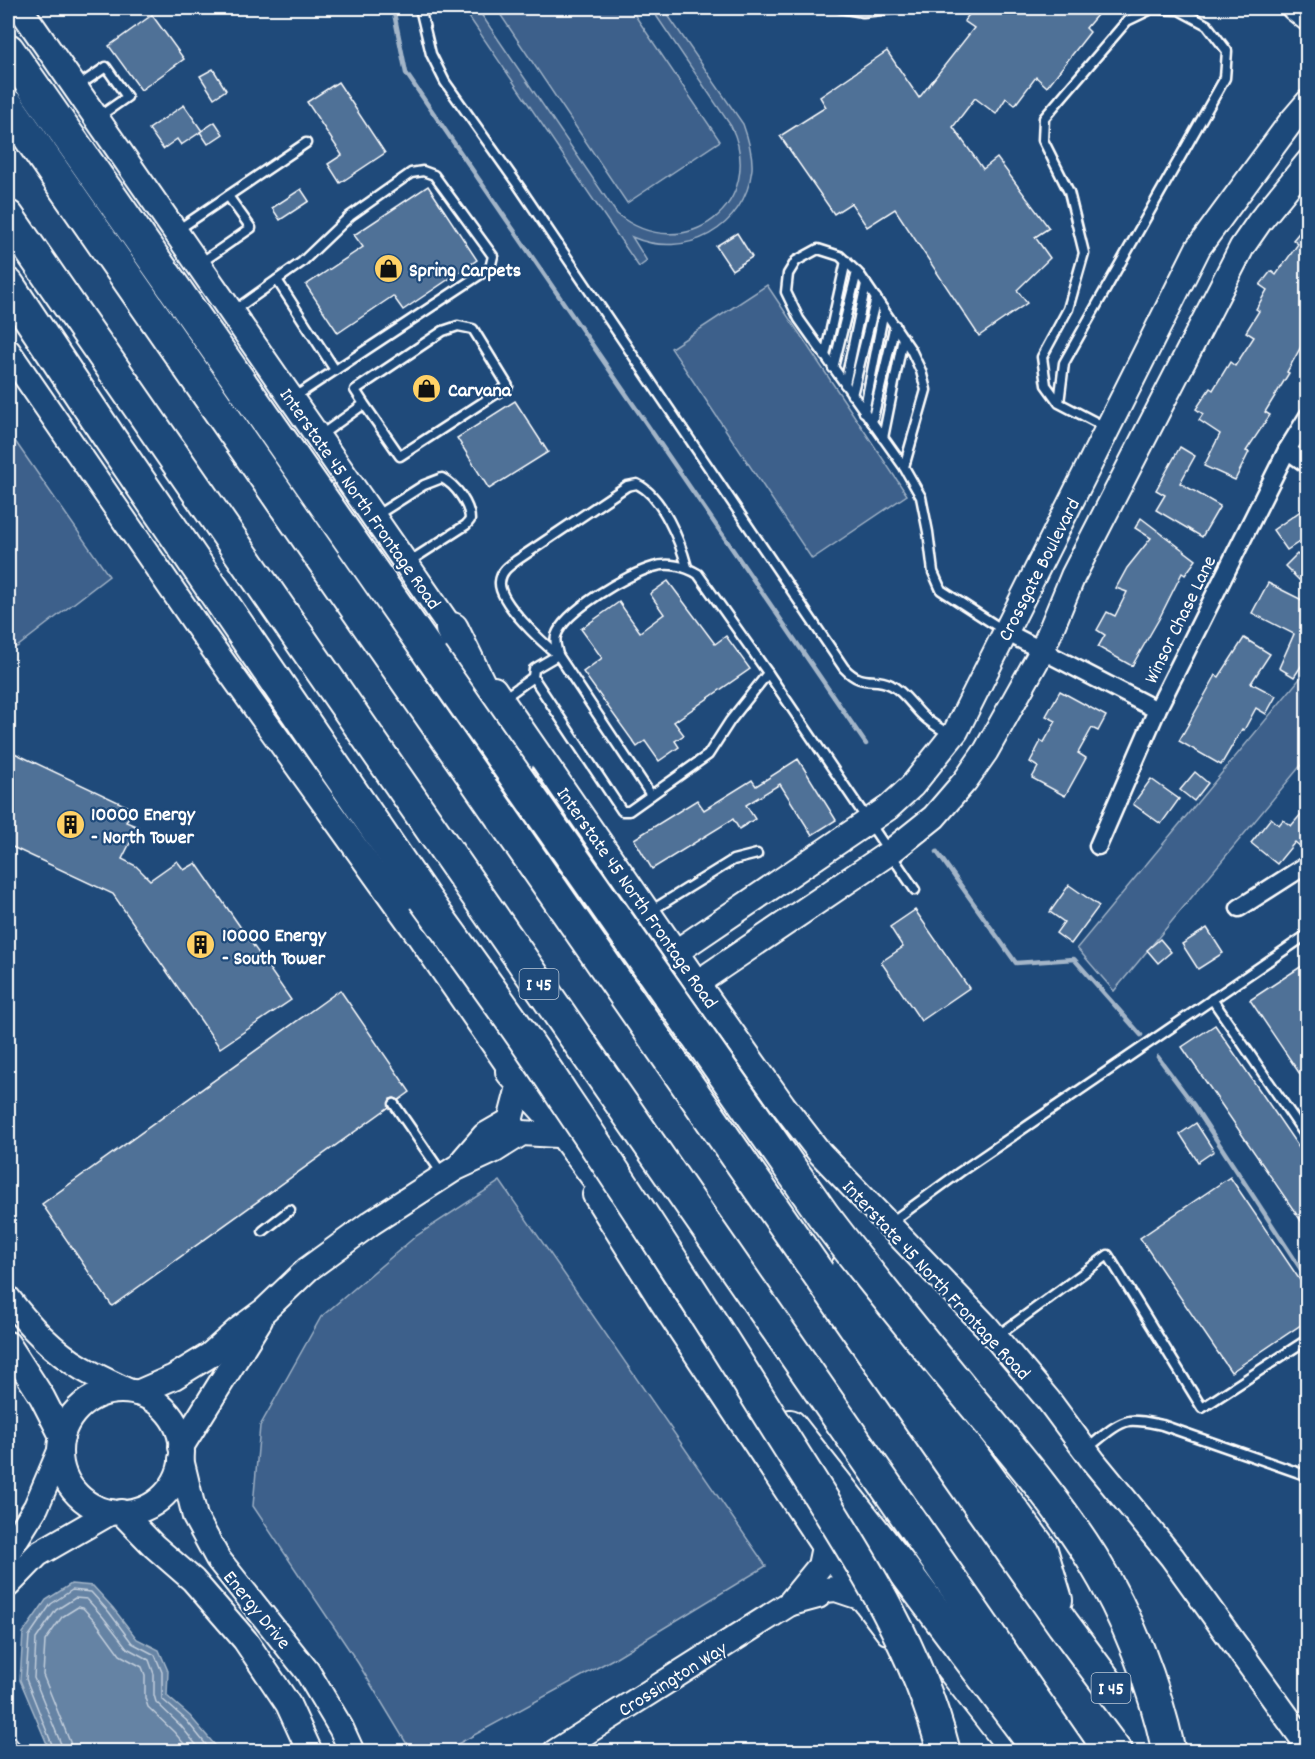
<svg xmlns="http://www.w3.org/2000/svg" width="1315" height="1759" viewBox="0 0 1315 1759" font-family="Dekko,sans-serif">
<rect width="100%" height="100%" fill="#1f4a7a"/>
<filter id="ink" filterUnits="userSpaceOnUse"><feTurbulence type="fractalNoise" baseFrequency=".0167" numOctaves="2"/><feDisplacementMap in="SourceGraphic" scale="12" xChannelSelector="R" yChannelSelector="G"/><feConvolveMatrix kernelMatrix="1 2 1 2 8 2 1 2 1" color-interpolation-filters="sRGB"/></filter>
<g filter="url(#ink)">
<!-- green -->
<g fill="#3c618b" stroke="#9eb0c5" stroke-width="1.5">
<path d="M 463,8 L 477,8 L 617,214 C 685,268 768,203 731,126 L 651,8 L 663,8 L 743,124 C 748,138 753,154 752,169 C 745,229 685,260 632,237 L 647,261 L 639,267 Z"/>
<path d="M 496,8 L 630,8 L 720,141 L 627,203 Z"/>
<path d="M 767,285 L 907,495 L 812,559 L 671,348 Z"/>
<path d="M 8,431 L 109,576 L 17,647 L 8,646 Z"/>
<path d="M 1307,670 L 1307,758 L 1114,991 L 1077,948 Z"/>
<path d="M 500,1181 L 766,1566 L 613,1659 L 445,1751 L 411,1751 L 358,1663 L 253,1506 L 260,1426 L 321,1317 L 416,1236 Z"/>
</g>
<!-- water -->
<path fill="#6583a4" stroke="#a3b5c8" stroke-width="1.5" d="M 71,1584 L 93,1586 L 113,1608 L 137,1639 L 159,1650 L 168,1671 L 167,1696 L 190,1716 L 220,1751 L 50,1751 L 20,1680 L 23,1633 L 46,1600 Z"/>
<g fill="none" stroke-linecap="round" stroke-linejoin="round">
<!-- shore -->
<g stroke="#c1cddb" stroke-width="1.5">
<path d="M 55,1752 L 26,1679 L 29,1636 L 51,1604 L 72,1590 L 91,1592 L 109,1612 L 132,1643 L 155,1655 L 162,1672 L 162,1699 L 186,1720 L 212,1752"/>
<path d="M 63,1752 L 61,1744 L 34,1678 L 36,1639 L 56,1610 L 75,1598 L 87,1599 L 103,1617 L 127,1648 L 149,1660 L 154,1674 L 154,1695 L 156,1702 L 181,1726 L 202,1752"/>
<path d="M 72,1752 L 70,1742 L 43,1675 L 45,1641 L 62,1617 L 78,1607 L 83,1608 L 96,1622 L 120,1655 L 142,1667 L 145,1675 L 145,1698 L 148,1707 L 174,1732 L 191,1752"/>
</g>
<!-- stream -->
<g stroke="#a3b5c8" stroke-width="4.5">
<path d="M 393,8 L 406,73 L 866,744"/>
<path d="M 937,852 L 1016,963 L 1074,959 L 1141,1035"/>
<path d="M 1158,1057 L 1193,1104 L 1308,1280"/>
</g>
</g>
<!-- building -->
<g fill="#507197" stroke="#fff" stroke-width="1.5">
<path d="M 974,8 L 1103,8 L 1086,28 L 1090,32 L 1047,87 L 1036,77 L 1015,105 L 1006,98 L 996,114 L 975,98 L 953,127 L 983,169 L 997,158 L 1049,228 L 1035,237 L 1050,258 L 1017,290 L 1027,303 L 979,336 L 895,209 L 867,227 L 851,203 L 834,214 L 780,136 L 826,107 L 820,97 L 887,51 L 919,98 L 974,28 L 964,21 Z"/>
<path d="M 152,15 L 184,59 L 141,90 L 109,46 Z"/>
<path d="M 213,69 L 226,90 L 214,98 L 200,76 Z"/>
<path d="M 338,82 L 385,153 L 340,183 L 328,164 L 342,155 L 307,102 Z"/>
<path d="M 184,105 L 202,131 L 181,145 L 177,139 L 163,149 L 149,129 Z"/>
<path d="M 215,122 L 223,134 L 208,144 L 200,132 Z"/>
<path d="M 428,186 L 477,260 L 403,310 L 393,296 L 338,333 L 306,285 L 363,247 L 354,235 Z"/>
<path d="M 301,189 L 309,201 L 280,220 L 272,208 Z"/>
<path d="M 1308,222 L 1308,334 L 1287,372 L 1289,373 L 1265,412 L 1270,415 L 1246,451 L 1249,452 L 1235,480 L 1204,466 L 1220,434 L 1199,420 L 1203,414 L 1196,409 L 1210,388 L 1213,390 L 1230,362 L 1235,366 L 1254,337 L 1246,332 L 1259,311 L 1256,309 L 1267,290 L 1260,285 L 1271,271 L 1276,275 L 1298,244 L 1293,240 Z"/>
<path d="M 737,233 L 752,257 L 732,270 L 716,246 Z"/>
<path d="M 515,401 L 548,452 L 489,489 L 457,438 Z"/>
<path d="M 1180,447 L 1195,456 L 1180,483 L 1220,506 L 1202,537 L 1156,510 L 1165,495 L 1156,490 Z"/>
<path d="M 1308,506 L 1308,536 L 1287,550 L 1273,530 Z"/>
<path d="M 1141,518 L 1196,560 L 1185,575 L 1182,573 L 1159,619 L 1132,666 L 1098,647 L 1105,635 L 1097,630 L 1107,612 L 1115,616 L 1127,592 L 1116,588 L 1127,568 L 1151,538 L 1135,528 Z"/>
<path d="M 1297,554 L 1308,564 L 1308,571 L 1299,580 L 1285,566 Z"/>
<path d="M 668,581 L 715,644 L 726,636 L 750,669 L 674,722 L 684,735 L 675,741 L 679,747 L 659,761 L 645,741 L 637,747 L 583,672 L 602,658 L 581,629 L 619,602 L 640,632 L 664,614 L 650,594 Z"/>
<path d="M 1268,583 L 1308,603 L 1308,619 L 1302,630 L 1308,633 L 1308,656 L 1294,677 L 1279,668 L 1294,634 L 1252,613 Z"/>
<path d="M 1244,638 L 1270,654 L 1251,683 L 1276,696 L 1266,714 L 1256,708 L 1244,730 L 1242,729 L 1221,765 L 1179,741 L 1216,675 L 1219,677 Z"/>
<path d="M 1060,691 L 1106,716 L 1098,731 L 1092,728 L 1078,753 L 1086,758 L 1065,796 L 1032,778 L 1038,767 L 1030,762 L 1041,741 L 1044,742 L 1056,721 L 1046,716 Z"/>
<path d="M 8,750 L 133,809 L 126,822 L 138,827 L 122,859 L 136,866 L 150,880 L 177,861 L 184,870 L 196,863 L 291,1000 L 220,1048 L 113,894 L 8,845 Z"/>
<path d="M 798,759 L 836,820 L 812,835 L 780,784 L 746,805 L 755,819 L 739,829 L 733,819 L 652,869 L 634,839 L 697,800 L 704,810 L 752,780 L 756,786 Z"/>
<path d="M 1195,772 L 1208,783 L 1194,801 L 1180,790 Z"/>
<path d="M 1151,779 L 1179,799 L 1161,824 L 1133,804 Z"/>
<path d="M 1308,806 L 1308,853 L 1295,842 L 1277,864 L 1251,843 L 1271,818 L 1279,825 L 1283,820 L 1291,826 Z"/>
<path d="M 1069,885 L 1099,906 L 1071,944 L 1056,933 L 1064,922 L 1050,912 Z"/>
<path d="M 915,910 L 969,988 L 921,1021 L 881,962 L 903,947 L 890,927 Z"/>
<path d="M 1207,928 L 1223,953 L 1198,969 L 1182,944 Z"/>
<path d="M 1160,939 L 1171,952 L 1158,963 L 1147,950 Z"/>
<path d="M 1308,962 L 1308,1086 L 1250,1000 Z"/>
<path d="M 340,990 L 410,1092 L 399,1100 L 394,1098 L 390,1099 L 389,1107 L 112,1306 L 42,1204 Z"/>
<path d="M 1215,1025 L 1308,1161 L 1308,1231 L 1182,1047 Z"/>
<path d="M 1196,1123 L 1214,1151 L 1198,1162 L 1180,1134 Z"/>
<path d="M 1230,1177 L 1308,1292 L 1308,1320 L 1231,1372 L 1140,1238 Z"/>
<path d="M 14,1737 L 27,1752 L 8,1752 L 8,1743 Z"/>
</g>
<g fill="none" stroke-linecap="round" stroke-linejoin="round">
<defs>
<g id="lane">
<path d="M 420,8 L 431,54 L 445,82 L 518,185 L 844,668 C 864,689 873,675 891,685 C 903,691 912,705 922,715 C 930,723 939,728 949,734"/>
<path d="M 840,8 L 863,12 L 901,8"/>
<path d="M 78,86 L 106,67 L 127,97 L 97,118"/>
<path d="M 176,231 L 306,143"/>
<path d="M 199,264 L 251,228 L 228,196"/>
<path d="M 277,280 L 335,370"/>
<path d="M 232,312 L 302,262 L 350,216 L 411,173 L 423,171 L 434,175 L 493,256 L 490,268 L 293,398"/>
<path d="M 825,356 L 846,261"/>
<path d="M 833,368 L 857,272"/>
<path d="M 845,384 L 866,284"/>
<path d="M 852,395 L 876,298"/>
<path d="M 1059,403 L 1064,363 L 1225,78 L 1227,51 L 1207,25 L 1179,10 L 1152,9 L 1127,21 L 1044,118 L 1043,140 L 1069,192 L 1084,253 L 1068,309 L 1042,357 L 1046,385 L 1059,403 L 1105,427"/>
<path d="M 864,412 L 884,310"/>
<path d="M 872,422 L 895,325"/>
<path d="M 321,435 L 364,404 L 355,390 L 443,331 L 458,326 L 473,329 L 508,386 L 400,456 L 364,404"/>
<path d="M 883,438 L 903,338"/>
<path d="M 904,467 L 926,390 L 921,371 L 911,350 L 860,275 L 840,256 L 818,249 L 796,261 L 788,274 L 786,292 L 799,319 L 904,467 L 921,497 L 928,532 L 933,572 L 941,590 L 1003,630"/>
<path d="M 377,515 L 424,485 L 442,478 C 456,485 470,505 470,520 L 466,525 L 407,563"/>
<path d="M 558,655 L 534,669 L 533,677 L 622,811 L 629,811 L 708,755 L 730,721 L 768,673 L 915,890"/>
<path d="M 558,655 C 557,649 554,642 556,636 C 564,611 628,574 653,567 C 668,562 685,566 698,574 L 768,673"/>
<path d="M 504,698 L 533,677"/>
<path d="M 651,795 L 558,655 C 543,643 498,602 500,582 C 501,571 509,566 517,560 L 627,486 L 637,484 C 662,496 680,541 687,567"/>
<path d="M 649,912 L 733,860 L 757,854"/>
<path d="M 1212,999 L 1308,1139"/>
<path d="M 394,1104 L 443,1175"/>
<path d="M 890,1223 L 960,1172 L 1308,934"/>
<path d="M 263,1231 L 290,1210"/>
<path d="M 996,1337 L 1108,1255 L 1202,1408 L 1308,1339"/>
<path d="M 1085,1450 C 1098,1441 1114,1424 1129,1421 C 1140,1420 1152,1423 1162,1425 L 1308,1476"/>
</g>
<g id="street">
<path d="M 1287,450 L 1308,465"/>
<path d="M 1006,632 L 1157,710"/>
<path d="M 1098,846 L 1157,710 L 1287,450 L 1308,416"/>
<path d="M 1239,908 L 1308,864"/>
</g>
<g id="secondary">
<path d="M 20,8 L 462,644"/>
<path d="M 1294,8 L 1308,19"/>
<path d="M 8,351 L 202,633 L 417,933 L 521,1084"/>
<path d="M 494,689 L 697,983 L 783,1105 L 820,1153 L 986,1326 L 1049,1401 L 1094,1462 L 1172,1557 L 1308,1746"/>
<path d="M 676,952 L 888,808 L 912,786 L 956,731 L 1198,248 L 1290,123 L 1308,102"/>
<path d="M 697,983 L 889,853 L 934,817 L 965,781 L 986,751 L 1042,651 L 1073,576 L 1242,247 L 1260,221 L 1308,162"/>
<path d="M 464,1159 L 484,1136 L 510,1121 L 520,1083"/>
<path d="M 595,1195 L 662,1302 L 824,1547 L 888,1632"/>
<path d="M 8,1298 C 27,1324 54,1352 82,1368 C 97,1377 113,1384 128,1391"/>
<path d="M 8,1344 L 42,1397 L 62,1436"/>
<circle cx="121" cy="1452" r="61"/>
<path d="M 137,1393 L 174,1377 L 210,1355 L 238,1330 L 265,1310 L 308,1269 L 371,1223 L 456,1168 L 495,1150 L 522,1133 L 557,1135"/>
<path d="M 181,1447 L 260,1320"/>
<path d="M 181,1459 L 195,1517 L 218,1559 L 307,1671 L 341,1728 L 352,1752"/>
<path d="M 121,1512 L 154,1546 L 193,1580 L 245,1640 L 288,1704 L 310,1752"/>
<path d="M 8,1552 L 36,1507 L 60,1451"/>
<path d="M 8,1585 L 38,1554 L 111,1512"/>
<path d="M 792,1603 L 818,1596 L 825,1590 L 836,1589 L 860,1597"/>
<path d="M 927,1684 L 980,1752"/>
<path d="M 555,1752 L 789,1604 L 820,1566 L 824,1547"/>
</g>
<g id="highway">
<path d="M 8,50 L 432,657"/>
<path d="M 8,106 L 959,1476 L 1063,1624 L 1158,1752"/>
<path d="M 8,217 L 1070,1752"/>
<path d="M 8,285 L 111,440 L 424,898"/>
<path d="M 452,629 L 517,762"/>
<path d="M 512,1071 L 551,1114 L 623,1211"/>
<path d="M 848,1267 L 977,1462 L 1041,1550 L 1056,1600"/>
<path d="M 790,1426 L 905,1572 L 1040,1752"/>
</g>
</defs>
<!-- lane casing -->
<use href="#lane" stroke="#fff" stroke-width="13"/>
<!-- street casing -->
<use href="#street" stroke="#fff" stroke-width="21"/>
<!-- secondary casing -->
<use href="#secondary" stroke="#fff" stroke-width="28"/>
<!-- highway casing -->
<use href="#highway" stroke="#fff" stroke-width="36"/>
<!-- lane -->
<use href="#lane" stroke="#1f4a7a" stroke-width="8"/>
<!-- street -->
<use href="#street" stroke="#1f4a7a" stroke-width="16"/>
<!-- secondary -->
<use href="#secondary" stroke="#1f4a7a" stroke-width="24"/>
<!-- highway -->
<use href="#highway" stroke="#1f4a7a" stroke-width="32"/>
<defs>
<g id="highway-bridge">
<path d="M 432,657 L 823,1215 C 869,1276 917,1334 965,1393 C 1009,1446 1055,1499 1092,1558 C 1128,1617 1154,1684 1169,1752"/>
<path d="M 424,898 C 471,963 519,1028 563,1096 C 636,1204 707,1315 776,1426 C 841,1531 913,1631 944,1752"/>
</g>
</defs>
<!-- highway-bridge casing -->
<use href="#highway-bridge" stroke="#fff" stroke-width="36" stroke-linecap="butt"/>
<!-- highway-bridge -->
<use href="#highway-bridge" stroke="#1f4a7a" stroke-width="32"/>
</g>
</g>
<!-- icons -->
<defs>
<symbol id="shop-disc" viewBox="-11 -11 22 22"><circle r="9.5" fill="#ffd166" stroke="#1f4a7a"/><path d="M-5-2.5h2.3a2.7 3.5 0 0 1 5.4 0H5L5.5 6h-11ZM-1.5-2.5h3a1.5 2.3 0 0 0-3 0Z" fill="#111"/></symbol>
<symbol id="building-disc" viewBox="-11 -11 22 22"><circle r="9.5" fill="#ffd166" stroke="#1f4a7a"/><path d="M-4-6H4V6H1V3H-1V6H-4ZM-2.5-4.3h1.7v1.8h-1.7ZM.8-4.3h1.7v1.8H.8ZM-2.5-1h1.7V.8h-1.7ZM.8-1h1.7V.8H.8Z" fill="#111"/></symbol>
</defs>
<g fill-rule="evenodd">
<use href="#shop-disc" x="372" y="252" width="33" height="33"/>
<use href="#shop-disc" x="410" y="372" width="33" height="33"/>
<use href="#building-disc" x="54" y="808" width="33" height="33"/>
<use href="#building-disc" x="184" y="928" width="33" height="33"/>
</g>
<g text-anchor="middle" stroke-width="4.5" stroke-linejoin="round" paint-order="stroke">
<!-- shield labels -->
<g fill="#1f4a7a" stroke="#bcc9d7" stroke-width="1.5">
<rect x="519.5" y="969" width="39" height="30" rx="4.5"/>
<rect x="1091.5" y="1673" width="39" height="30" rx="4.5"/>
</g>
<g font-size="18" font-weight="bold" fill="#fff">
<text x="539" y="990">I 45</text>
<text x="1111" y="1694">I 45</text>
</g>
<!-- poi labels -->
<g font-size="20" font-weight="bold" fill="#fff" stroke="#1f4a7a" text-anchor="start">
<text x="409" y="276">Spring Carpets</text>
<text x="448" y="396">Carvana</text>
<text x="91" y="820">10000 Energy<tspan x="91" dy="23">- North Tower</tspan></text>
<text x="222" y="941">10000 Energy<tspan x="222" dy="23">- South Tower</tspan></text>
</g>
<!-- street labels -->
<g font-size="20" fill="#fff" stroke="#1f4a7a">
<text transform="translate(361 498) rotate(55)" y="7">Interstate 45 North Frontage Road</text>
<text transform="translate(1038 569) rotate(-63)" y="7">Crossgate Boulevard</text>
<text transform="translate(1179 619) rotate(-64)" y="7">Winsor Chase Lane</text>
<text transform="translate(638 897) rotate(55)" y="7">Interstate 45 North Frontage Road</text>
<text transform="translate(937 1279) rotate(47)" y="7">Interstate 45 North Frontage Road</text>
<text transform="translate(258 1609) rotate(51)" y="7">Energy Drive</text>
<text transform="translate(672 1678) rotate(-32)" y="7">Crossington Way</text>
</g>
</g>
<!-- margin -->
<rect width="1315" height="1759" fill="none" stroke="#1f4a7a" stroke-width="30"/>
<rect x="15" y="15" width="1285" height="1729" fill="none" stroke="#fff" stroke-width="2" filter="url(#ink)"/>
</svg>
